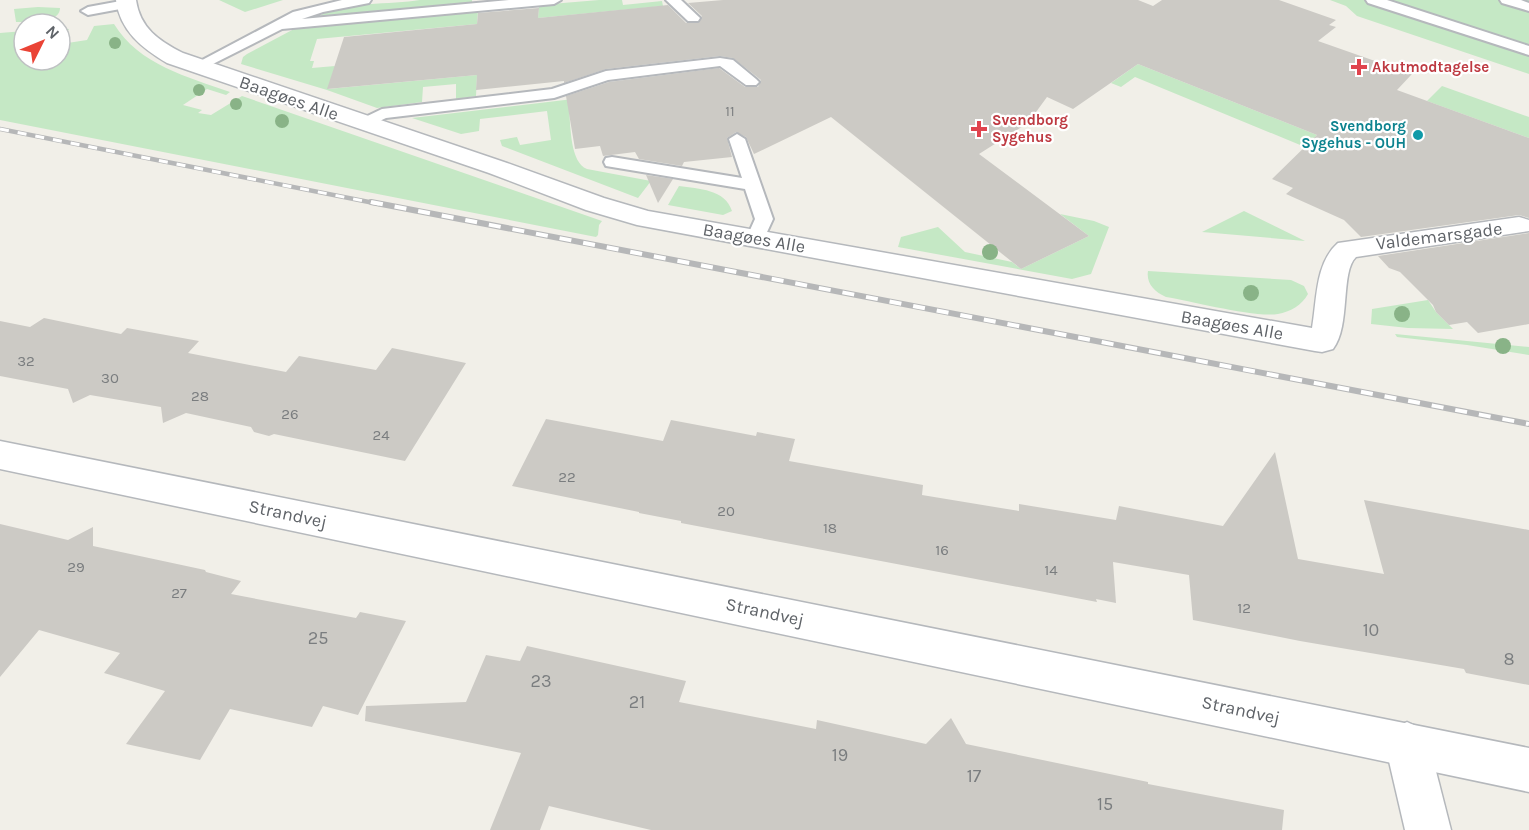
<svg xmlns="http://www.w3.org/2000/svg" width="1529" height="830" viewBox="0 0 1529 830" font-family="Karla,sans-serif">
<rect width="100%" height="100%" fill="#f1efe8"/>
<!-- green -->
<g fill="#c5e8c5">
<path d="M 219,0 L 283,0 L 245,12 Z"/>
<path d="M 420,0 L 472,0 L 472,2 L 319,16 C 343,1 392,5 420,0 Z"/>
<path d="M 599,0 L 622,0 L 623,5 L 662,1 L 663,6 L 538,18 L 539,5 Z"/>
<path d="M 1330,0 L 1529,0 L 1529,74 L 1357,16 L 1346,6 Z"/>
<path d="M 38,7 L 60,8 C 60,24 29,22 16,22 L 14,9 Z"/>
<path d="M 478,11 L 477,24 L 317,39 L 310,61 L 314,61 L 312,68 L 335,66 L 328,89 L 477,75 L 476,96 L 456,99 L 456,84 L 423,87 L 422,102 L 377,108 L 327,90 L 241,64 L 243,57 L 247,54 L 294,29 Z"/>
<path d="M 114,24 C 139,65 188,77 230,92 L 226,95 L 207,89 L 183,105 L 202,110 L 198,113 L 211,115 L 242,96 L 602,221 L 599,225 L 598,235 L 596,237 L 0,120 L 0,33 L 24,31 L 24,60 L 60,60 L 60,28 L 69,29 L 61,44 L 87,40 L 94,26 Z"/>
<path d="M 1138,64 L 1317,135 L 1305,147 L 1135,77 L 1121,87 L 1111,83 Z"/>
<path d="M 1442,86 L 1529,117 L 1529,138 L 1427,101 Z"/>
<path d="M 590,97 L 594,108 L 569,111 C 571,128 570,162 587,169 L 651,181 L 638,198 L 502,146 L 500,140 L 517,137 L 520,145 L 551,140 L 547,111 L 480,119 L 479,131 L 461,134 L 412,118 Z"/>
<path d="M 679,186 C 699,189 725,189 732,211 L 723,215 L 668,205 Z"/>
<path d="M 1244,211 L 1305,241 L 1202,232 Z"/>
<path d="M 1060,214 L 1094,221 L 1109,227 L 1091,274 L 1072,279 L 898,247 L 901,237 L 938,227 L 965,252 L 1012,262 L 1021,269 L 1089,236 Z"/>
<path d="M 1148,271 L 1291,280 L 1304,286 L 1308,294 C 1302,305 1290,312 1278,314 C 1254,318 1192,301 1166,297 C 1154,292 1146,283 1148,271 Z"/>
<path d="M 1428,300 L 1436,312 L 1453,329 L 1408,328 L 1371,324 L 1372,309 Z"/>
<path d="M 1395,334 L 1529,347 L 1529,355 L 1467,345 L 1397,337 Z"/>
</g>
<!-- building -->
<g fill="#cccac5">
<path d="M 723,0 L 1138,0 L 1153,6 L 1162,0 L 1279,0 L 1336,20 L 1329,25 L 1336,27 L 1318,41 L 1412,74 L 1397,90 L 1529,138 L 1529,218 L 1519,215 L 1361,237 L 1344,220 L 1286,194 L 1293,188 L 1272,179 L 1317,135 L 1138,64 L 1073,109 L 1047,97 L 1028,123 L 979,154 L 1089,236 L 1021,269 L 831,117 L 754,154 L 746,137 L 736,132 L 727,138 L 732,157 L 684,162 L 682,166 L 639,159 L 635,152 L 603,156 L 600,146 L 575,149 L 566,96 L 609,82 L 719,68 L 745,87 L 758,87 L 761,80 L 733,58 L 720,56 L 606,69 L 564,83 L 564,81 L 476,90 L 477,75 L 327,89 L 344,37 L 477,24 L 478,13 L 539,8 L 538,18 L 668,5 L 686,23 L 698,23 L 702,16 L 688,3 Z"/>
<path d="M 646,175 L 673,179 L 658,203 Z"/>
<path d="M 1529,233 L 1529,324 L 1478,333 L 1467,322 L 1449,325 L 1436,312 L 1433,305 L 1400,272 L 1389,268 L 1378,256 Z"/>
<path d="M 44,318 L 121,334 L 127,328 L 199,341 L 188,353 L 286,372 L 299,356 L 376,370 L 392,348 L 466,363 L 405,461 L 274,434 L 269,436 L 254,432 L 251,427 L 186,413 L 163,423 L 161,407 L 90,395 L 73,403 L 68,389 L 0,376 L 0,321 L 30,327 Z"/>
<path d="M 546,419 L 663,441 L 671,420 L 756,436 L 757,432 L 795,439 L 789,461 L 923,485 L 922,495 L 1019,511 L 1019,504 L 1116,520 L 1119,506 L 1223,526 L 1275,452 L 1298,559 L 1384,574 L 1364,500 L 1529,530 L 1529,685 L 1466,673 L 1464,669 L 1300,641 L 1193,620 L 1189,575 L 1113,562 L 1116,603 L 1096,599 L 1097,602 L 681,523 L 681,521 L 639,513 L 639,512 L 512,486 Z"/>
<path d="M 0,524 L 68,540 L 93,527 L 93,546 L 205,570 L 206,572 L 241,581 L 231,594 L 356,618 L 360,612 L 406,621 L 358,715 L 323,706 L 312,727 L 230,709 L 200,760 L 126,744 L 165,691 L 104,673 L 120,653 L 39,630 L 0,677 Z"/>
<path d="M 527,646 L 686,681 L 679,702 L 816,729 L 817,720 L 926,744 L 951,718 L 966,744 L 1148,782 L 1148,784 L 1284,810 L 1282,830 L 651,830 L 549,806 L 540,830 L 490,830 L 521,753 L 365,721 L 366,706 L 466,702 L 486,655 L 520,661 Z"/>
</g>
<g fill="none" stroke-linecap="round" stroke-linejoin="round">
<defs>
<g id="service">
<path d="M 126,0 L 133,4 L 131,7 L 88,15 L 81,11 L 88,7 Z"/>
<path d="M 342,0 L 371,0 L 369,3 L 323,12 L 302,19 L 509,0 L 561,0 L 554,4 L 282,29 L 201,70 L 196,71 L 189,67 L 293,12 Z"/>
<path d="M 666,0 L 681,0 L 700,18 L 698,21 L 688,21 Z"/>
<path d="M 1366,0 L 1387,0 L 1529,46 L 1529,55 L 1368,3 Z"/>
<path d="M 1500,0 L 1521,0 L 1529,3 L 1529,11 L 1502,3 Z"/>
<path d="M 720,58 L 733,60 L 756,79 L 759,82 L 756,85 L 746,85 L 720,66 L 608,80 L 554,98 L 386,118 L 365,128 L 357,123 L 359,120 L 382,109 L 552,89 L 606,71 Z"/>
<path d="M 737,134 L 745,139 L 773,219 L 762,243 L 748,243 L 746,239 L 755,219 L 745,189 L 612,167 L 606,166 L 604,162 L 606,158 L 612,157 L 742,178 L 729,139 Z"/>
</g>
<g id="minor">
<path d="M 116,0 L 136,0 C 140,28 159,41 183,53 L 507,163 L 604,198 L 648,211 L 1312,328 C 1317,300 1315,263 1338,243 L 1519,217 L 1529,220 L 1529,231 L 1356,257 C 1340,272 1351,326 1333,349 L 1322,352 L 1315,351 L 637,225 L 586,210 L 489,173 L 167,63 C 142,48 120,31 116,0 Z"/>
<path d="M 1407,722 L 1422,729 L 1429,744 L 1451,830 L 1405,830 L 1385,744 L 1392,729 Z"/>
</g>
<path id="tertiary" d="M 0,441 L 1529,748 L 1529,792 L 0,469 Z"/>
</defs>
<!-- service casing -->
<use href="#service" stroke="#b5b8bc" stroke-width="4"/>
<!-- minor casing -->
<use href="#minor" stroke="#b5b8bc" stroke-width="3"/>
<!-- tertiary casing -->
<use href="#tertiary" stroke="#b5b8bc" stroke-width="3"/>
<!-- service -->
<use href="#service" fill="#fff" fill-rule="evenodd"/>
<!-- minor -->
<use href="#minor" fill="#fff" fill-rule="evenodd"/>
<!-- tertiary -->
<use href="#tertiary" fill="#fff" fill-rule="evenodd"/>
<defs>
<path id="rail-far1" d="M 0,129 L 379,204"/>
<path id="rail" d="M 371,202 L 1529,424"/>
</defs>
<!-- rail-far1 casing -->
<use href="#rail-far1" stroke="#b6b7b8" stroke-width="4.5"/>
<!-- rail casing -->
<use href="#rail" stroke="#b6b7b8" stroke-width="6"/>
<!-- rail-far1 -->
<use href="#rail-far1" stroke="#fff" stroke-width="3" stroke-dasharray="9" stroke-linecap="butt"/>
<!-- rail -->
<use href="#rail" stroke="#fff" stroke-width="4" stroke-dasharray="12" stroke-linecap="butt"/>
</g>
<!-- trees -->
<g fill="#89b387">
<circle cx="115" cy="43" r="6"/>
<circle cx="199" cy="90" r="6"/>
<circle cx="236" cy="104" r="6"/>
<circle cx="282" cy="121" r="7"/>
<circle cx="990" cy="252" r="8"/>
<circle cx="1251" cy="293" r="8"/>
<circle cx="1402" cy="314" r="8"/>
<circle cx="1503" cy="346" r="8"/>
</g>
<!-- markers -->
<g fill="#e0444e" stroke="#fff" stroke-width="2">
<path d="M1356 58h6v6h6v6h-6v6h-6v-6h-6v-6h6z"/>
<path d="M976 120h6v6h6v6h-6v6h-6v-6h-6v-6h6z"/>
</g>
<circle fill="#0f9aa8" stroke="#fff" stroke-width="2" cx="1418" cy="135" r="6"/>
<g text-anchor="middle" stroke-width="4.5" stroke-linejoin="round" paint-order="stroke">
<!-- far-number labels -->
<g font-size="14" fill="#7a7d7f">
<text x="730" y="116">11</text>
</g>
<!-- far-health labels -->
<g font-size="15" font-weight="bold" fill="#be3a42" stroke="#fff" text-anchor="start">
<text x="1372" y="72">Akutmodtagelse</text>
<text x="992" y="125">Svendborg<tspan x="992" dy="17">Sygehus</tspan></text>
</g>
<!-- far-culture labels -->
<g font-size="15" font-weight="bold" fill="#0d838f" stroke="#fff" text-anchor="end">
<text x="1406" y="131">Svendborg<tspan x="1406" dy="17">Sygehus - OUH</tspan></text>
</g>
<!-- number labels -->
<g font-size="15" fill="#7a7d7f">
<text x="26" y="366">32</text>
<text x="110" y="383">30</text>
<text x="200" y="401">28</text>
<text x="290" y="419">26</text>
<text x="381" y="440">24</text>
<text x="567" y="482">22</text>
<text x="726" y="516">20</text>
<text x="830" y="533">18</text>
<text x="942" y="555">16</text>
<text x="76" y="572">29</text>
<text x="1051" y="575">14</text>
<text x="179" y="598">27</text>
<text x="1244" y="613">12</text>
</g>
<!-- street labels -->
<g font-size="18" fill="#5f6368" stroke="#fff">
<text transform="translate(289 98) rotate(19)" y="6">Baagøes Alle</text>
<text transform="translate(1439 236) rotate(-7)" y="6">Valdemarsgade</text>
<text transform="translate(754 238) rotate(10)" y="6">Baagøes Alle</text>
<text transform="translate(1232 325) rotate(10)" y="6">Baagøes Alle</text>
<text transform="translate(288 514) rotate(12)" y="6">Strandvej</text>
<text transform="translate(765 612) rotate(12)" y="6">Strandvej</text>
<text transform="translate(1241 710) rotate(12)" y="6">Strandvej</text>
</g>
<!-- near-number labels -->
<g font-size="18" fill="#7a7d7f">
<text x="1371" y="636">10</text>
<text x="318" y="644">25</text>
<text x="1509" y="665">8</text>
<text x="541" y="687">23</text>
<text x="637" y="708">21</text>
<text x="840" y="761">19</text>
<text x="974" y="782">17</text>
<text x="1105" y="810">15</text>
</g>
</g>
<!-- north arrow -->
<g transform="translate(42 42) rotate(47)"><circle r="28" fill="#ffffff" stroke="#bfc1c3" stroke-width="1.5"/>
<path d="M0-4.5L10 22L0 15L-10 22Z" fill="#ea4335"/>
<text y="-9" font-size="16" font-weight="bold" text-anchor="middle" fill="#5f6368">N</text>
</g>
</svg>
